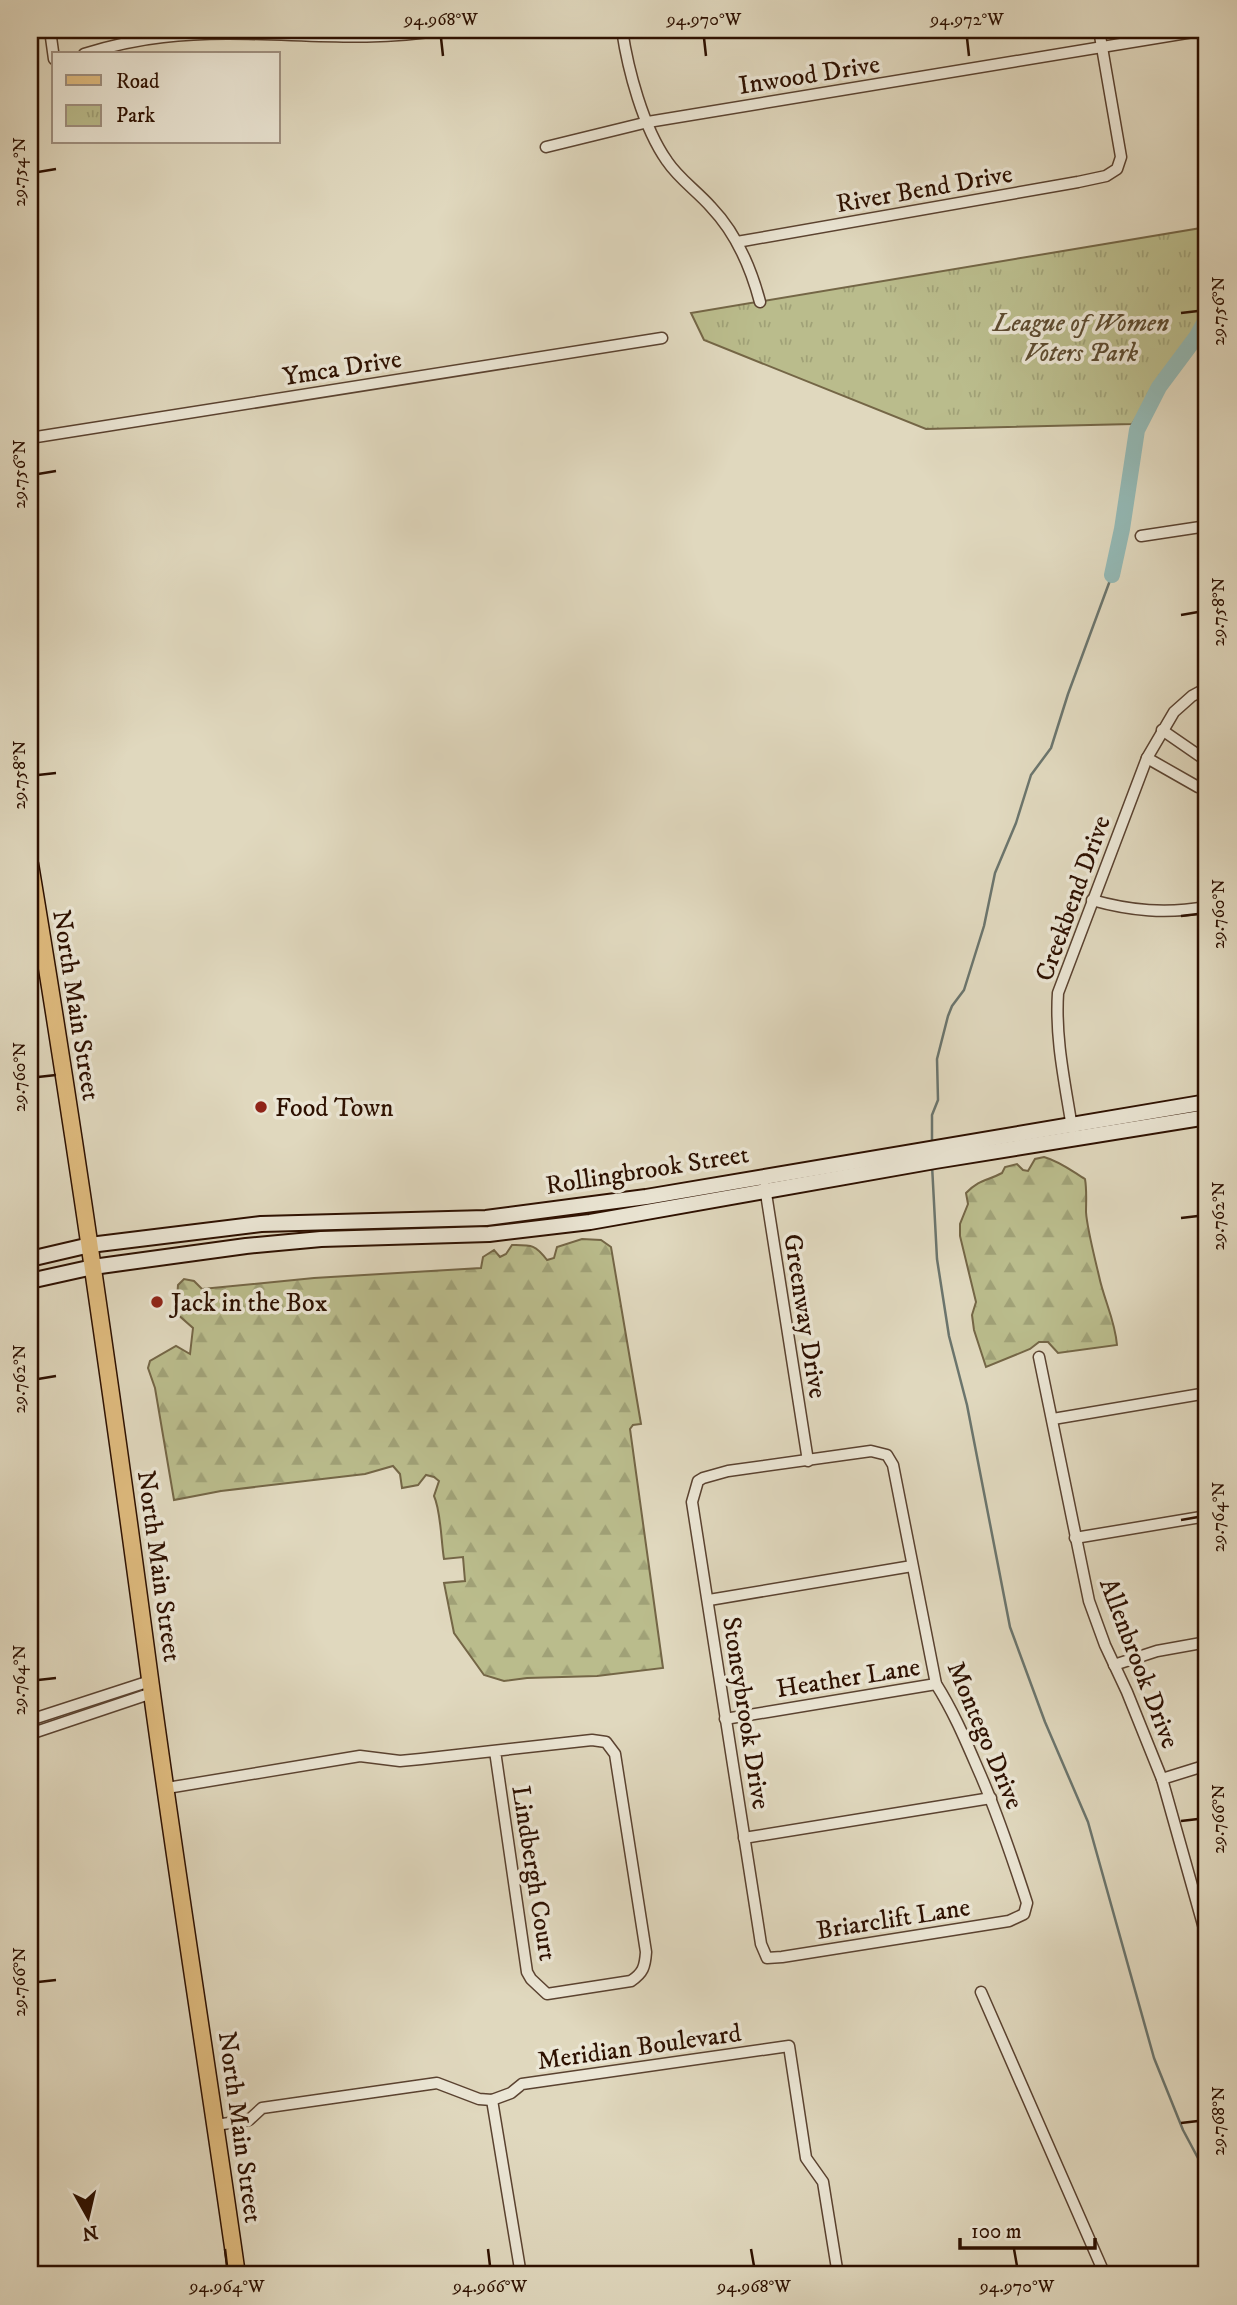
<svg xmlns="http://www.w3.org/2000/svg" width="1237" height="2305" viewBox="0 0 1237 2305" font-family="'IM FELL DW Pica',serif">
<defs>
<pattern id="forest-firs" width="22" height="20" patternUnits="userSpaceOnUse" patternTransform="scale(1.75)"><rect width="22" height="20" fill="#babc8c"/><path d="M5 1l3.5 6h-7zM16 11l3.5 6h-7z" fill="#a0a177"/></pattern>
<pattern id="park-tufts" width="24" height="20" patternUnits="userSpaceOnUse" patternTransform="scale(1.75)"><rect width="24" height="20" fill="#babc8c"/><path d="M3 7l-1-3M5 7V3M7 7l1-3M15 17l-1-3M17 17v-4M19 17l1-3" fill="none" stroke="#a0a177"/></pattern>
</defs>
<rect width="100%" height="100%" fill="#e0d8be"/>
<filter id="stains"><feTurbulence type="fractalNoise" baseFrequency=".00286" numOctaves="4"/><feColorMatrix values="0 0 0 0 .2 0 0 0 0 .09 0 0 0 0 .02 0 0 0 .5 -.17"/></filter>
<radialGradient id="worn" r=".72"><stop offset=".6" stop-color="#630" stop-opacity="0"/><stop offset="1" stop-color="#630" stop-opacity=".3"/></radialGradient>
<!-- forest -->
<g fill="url(#forest-firs)" stroke="#746646" stroke-width="2">
<path d="M 1044,1157 C 1059,1161 1072,1171 1085,1179 C 1087,1191 1086,1201 1086,1212 C 1087,1228 1095,1259 1099,1276 C 1104,1300 1115,1320 1117,1345 L 1058,1353 L 1048,1342 L 1039,1342 L 1030,1349 L 986,1367 L 974,1330 L 972,1315 L 976,1302 L 960,1236 L 960,1224 L 968,1204 L 966,1193 C 980,1179 987,1181 1002,1173 L 1005,1167 L 1017,1164 L 1023,1170 L 1028,1171 L 1035,1159 Z"/>
<path d="M 582,1239 L 601,1240 L 611,1247 L 641,1424 L 633,1425 L 630,1429 L 663,1668 L 597,1676 L 527,1678 L 504,1681 L 484,1675 L 454,1633 L 444,1583 L 465,1581 L 463,1557 L 444,1559 C 441,1541 441,1511 434,1496 L 439,1481 L 434,1477 L 426,1475 L 418,1485 L 402,1488 L 400,1474 L 393,1466 L 365,1474 L 221,1491 L 174,1500 L 155,1388 L 148,1368 L 150,1361 L 176,1346 L 190,1354 L 193,1328 L 176,1313 L 178,1285 L 184,1279 L 194,1281 L 202,1289 L 314,1278 L 481,1268 L 483,1257 L 494,1250 L 500,1257 L 506,1254 L 512,1245 C 531,1245 535,1244 547,1260 L 554,1258 L 557,1247 Z"/>
</g>
<!-- park -->
<path fill="url(#park-tufts)" stroke="#746646" stroke-width="2" d="M 1207,227 L 1207,311 L 1132,424 L 926,429 L 704,340 L 691,313 Z"/>
<g fill="none" stroke-linecap="round" stroke-linejoin="round">
<!-- stream -->
<g stroke="#6b756d" stroke-width="2.5">
<path d="M 932,1145 L 932,1115 L 938,1100 L 937,1059 L 948,1016 L 952,1006 L 964,990 L 984,926 L 995,873 L 1016,823 L 1031,775 L 1051,748 L 1068,694 L 1112,575"/>
<path d="M 932,1165 L 937,1259 L 949,1336 L 967,1405 L 1010,1627 L 1045,1722 L 1088,1822 L 1154,2058 L 1183,2130 L 1207,2175"/>
</g>
<!-- river -->
<path stroke="#94b9b5" stroke-width="16" d="M 1112,575 L 1122,529 L 1137,430 L 1159,387 L 1197,336 L 1207,318"/>
<defs>
<g id="minor">
<path d="M 50,30 L 54,59"/>
<path d="M 622,30 C 628,70 643,127 667,161 C 679,179 697,191 711,207 C 736,233 751,268 760,302"/>
<path d="M 84,54 C 110,46 135,40 163,37 C 255,26 349,46 441,30"/>
<path d="M 546,147 L 648,122 L 1205,30"/>
<path d="M 737,242 L 1078,182 L 1106,176 L 1117,169 L 1121,157 L 1099,30"/>
<path d="M 30,438 L 662,338"/>
<path d="M 1141,536 L 1207,526"/>
<path d="M 1162,730 L 1207,761"/>
<path d="M 1147,758 L 1198,787 L 1207,788"/>
<path d="M 1092,900 C 1131,911 1166,914 1207,907"/>
<path d="M 1072,1128 C 1065,1083 1055,1039 1058,993 L 1147,758 L 1174,712 L 1192,696 L 1207,688"/>
<path d="M 765,1187 L 808,1461"/>
<path d="M 1039,1357 L 1089,1601 L 1105,1645 L 1127,1692 L 1162,1779 L 1207,1939"/>
<path d="M 1053,1419 L 1207,1393"/>
<path d="M 871,1451 L 887,1455 L 893,1465 L 936,1684 C 955,1714 967,1744 981,1776 C 999,1818 1013,1860 1027,1903 L 1024,1914 L 1009,1921 L 782,1957 L 767,1958 L 761,1944 L 692,1502 L 698,1481 L 703,1478 L 728,1471 Z"/>
<path d="M 1075,1538 L 1207,1516"/>
<path d="M 709,1600 L 912,1566"/>
<path d="M 1114,1665 L 1157,1651 L 1207,1642"/>
<path d="M 725,1719 L 936,1684"/>
<path d="M 30,1720 L 150,1681"/>
<path d="M 30,1734 L 152,1693"/>
<path d="M 1162,1779 L 1207,1765"/>
<path d="M 167,1788 L 360,1756 L 400,1761 L 421,1759 L 592,1740 L 606,1742 L 615,1754 L 646,1952 C 645,1967 643,1973 631,1981 L 547,1994 L 531,1979 L 527,1972 L 495,1751"/>
<path d="M 744,1838 L 991,1798"/>
<path d="M 981,1992 L 1105,2275"/>
<path d="M 492,2100 L 521,2275"/>
<path d="M 216,2125 L 249,2120 L 262,2108 L 437,2083 L 479,2099 L 492,2100 L 511,2093 L 522,2084 L 789,2046 L 806,2158 L 823,2182 L 838,2275"/>
</g>
<g id="secondary">
<path d="M 30,1259 L 90,1245 L 261,1224 L 486,1218 L 646,1197 L 1207,1102"/>
<path d="M 30,1281 L 93,1267 L 246,1246 L 321,1239 L 489,1234 L 590,1222 L 935,1161 L 1207,1117"/>
</g>
<path id="primary" d="M 30,864 C 75,1135 114,1407 150,1679 C 177,1878 209,2077 237,2275"/>
</defs>
<!-- minor casing -->
<use href="#minor" stroke="#5a4230" stroke-width="13"/>
<!-- secondary casing -->
<use href="#secondary" stroke="#2d1000" stroke-width="18"/>
<!-- primary casing -->
<use href="#primary" stroke="#2d1000" stroke-width="19"/>
<!-- minor -->
<use href="#minor" stroke="#ebe6d5" stroke-width="10"/>
<!-- secondary -->
<use href="#secondary" stroke="#ebe6d5" stroke-width="14"/>
<!-- primary -->
<use href="#primary" stroke="#e0bc7f" stroke-width="16"/>
</g>
<!-- ticks -->
<path fill="none" stroke="#2d1000" stroke-width="2.5" d="M 441,38 L 443,56M 704,38 L 706,56M 967,38 L 969,56M 38,172 L 56,169M 1181,313 L 1198,311M 38,474 L 56,471M 1181,615 L 1198,612M 38,775 L 56,773M 1181,916 L 1198,914M 38,1077 L 56,1075M 1181,1218 L 1198,1216M 38,1379 L 56,1376M 1181,1520 L 1198,1517M 38,1680 L 56,1678M 1181,1821 L 1198,1819M 38,1982 L 56,1980M 1181,2123 L 1198,2121M 225,2249 L 227,2266M 488,2249 L 490,2266M 751,2249 L 754,2266M 1014,2249 L 1017,2266"/>
<!-- markers -->
<g fill="#8f2418" stroke="#ebe6d5" stroke-width="2.5">
<circle cx="261" cy="1107" r="7"/>
<circle cx="157" cy="1302" r="7"/>
</g>
<g text-anchor="middle" stroke-width="7" stroke-linejoin="round" paint-order="stroke">
<!-- street labels -->
<g font-size="26" fill="#2d1000" stroke="#ebe6d5">
<text transform="translate(809 74) rotate(-9)" y="9">Inwood Drive</text>
<text transform="translate(924 188) rotate(-10)" y="9">River Bend Drive</text>
<text transform="translate(342 367) rotate(-9)" y="9">Ymca Drive</text>
<text transform="translate(1072 898) rotate(-70)" y="9">Creekbend Drive</text>
<text transform="translate(77 1005) rotate(81)" y="9">North Main Street</text>
<text transform="translate(647 1169) rotate(-9)" y="9">Rollingbrook Street</text>
<text transform="translate(806 1316) rotate(81)" y="9">Greenway Drive</text>
<text transform="translate(160 1566) rotate(82)" y="9">North Main Street</text>
<text transform="translate(1140 1663) rotate(69)" y="9">Allenbrook Drive</text>
<text transform="translate(848 1677) rotate(-9)" y="9">Heather Lane</text>
<text transform="translate(747 1713) rotate(81)" y="9">Stoneybrook Drive</text>
<text transform="translate(986 1735) rotate(67)" y="9">Montego Drive</text>
<text transform="translate(535 1873) rotate(81)" y="9">Lindbergh Court</text>
<text transform="translate(893 1918) rotate(-9)" y="9">Briarclift Lane</text>
<text transform="translate(639 2046) rotate(-8)" y="9">Meridian Boulevard</text>
<text transform="translate(241 2127) rotate(82)" y="9">North Main Street</text>
</g>
<!-- park labels -->
<g font-size="26" font-style="italic" fill="#5e4c31" stroke="#ebe6d5">
<text x="1081" y="331">League of Women<tspan x="1081" dy="30">Voters Park</tspan></text>
</g>
<!-- poi labels -->
<g font-size="26" fill="#2d1000" stroke="#ebe6d5" text-anchor="start">
<text x="275" y="1116">Food Town</text>
<text x="171" y="1311">Jack in the Box</text>
</g>
</g>
<!-- margin -->
<rect width="1237" height="2305" fill="none" stroke="#e0d8be" stroke-width="77"/>
<!-- legend -->
<rect x="52" y="52" width="228" height="91" fill="#ebe6d5" stroke="#9f9080" stroke-width="2"/>
<rect x="66" y="75" width="35" height="10" fill="#e0bc7f" stroke="#9f9080" stroke-width="2"/>
<text x="116" y="88" font-size="21" fill="#2d1000">Road</text>
<rect x="66" y="105" width="35" height="21" fill="url(#park-tufts)" stroke="#9f9080" stroke-width="2"/>
<text x="116" y="122" font-size="21" fill="#2d1000">Park</text>
<!-- north arrow -->
<g transform="translate(88 2217) rotate(172)" stroke="#ebe6d5" stroke-width="5" paint-order="stroke">
<path d="M0-5L12 26L0 18L-12 26Z" fill="#2d1000"/>
<text y="-10" font-size="19" font-weight="bold" text-anchor="middle" fill="#2d1000">N</text>
</g>
<!-- scale -->
<path d="M960 2238v10h135v-10" fill="none" stroke="#2d1000" stroke-width="3.5"/>
<text x="971" y="2238" font-size="21" fill="#2d1000" stroke="#ebe6d5" stroke-width="5" paint-order="stroke">100 m</text>
<rect x="38" y="38" width="1160" height="2228" fill="none" stroke="#2d1000" stroke-width="2.5"/>
<g font-size="18" text-anchor="middle" fill="#2d1000">
<text x="441" y="25">94.968°W</text>
<text x="704" y="25">94.970°W</text>
<text x="967" y="25">94.972°W</text>
<text transform="translate(19 172) rotate(-90)" y="6">29.754°N</text>
<text transform="translate(1218 311) rotate(-90)" y="6">29.756°N</text>
<text transform="translate(19 474) rotate(-90)" y="6">29.756°N</text>
<text transform="translate(1218 612) rotate(-90)" y="6">29.758°N</text>
<text transform="translate(19 775) rotate(-90)" y="6">29.758°N</text>
<text transform="translate(1218 914) rotate(-90)" y="6">29.760°N</text>
<text transform="translate(19 1077) rotate(-90)" y="6">29.760°N</text>
<text transform="translate(1218 1216) rotate(-90)" y="6">29.762°N</text>
<text transform="translate(19 1379) rotate(-90)" y="6">29.762°N</text>
<text transform="translate(1218 1517) rotate(-90)" y="6">29.764°N</text>
<text transform="translate(19 1680) rotate(-90)" y="6">29.764°N</text>
<text transform="translate(1218 1819) rotate(-90)" y="6">29.766°N</text>
<text transform="translate(19 1982) rotate(-90)" y="6">29.766°N</text>
<text transform="translate(1218 2121) rotate(-90)" y="6">29.768°N</text>
<text x="227" y="2292">94.964°W</text>
<text x="490" y="2292">94.966°W</text>
<text x="754" y="2292">94.968°W</text>
<text x="1017" y="2292">94.970°W</text>
</g>
<rect width="100%" height="100%" filter="url(#stains)"/>
<rect width="100%" height="100%" fill="url(#worn)"/>
</svg>
